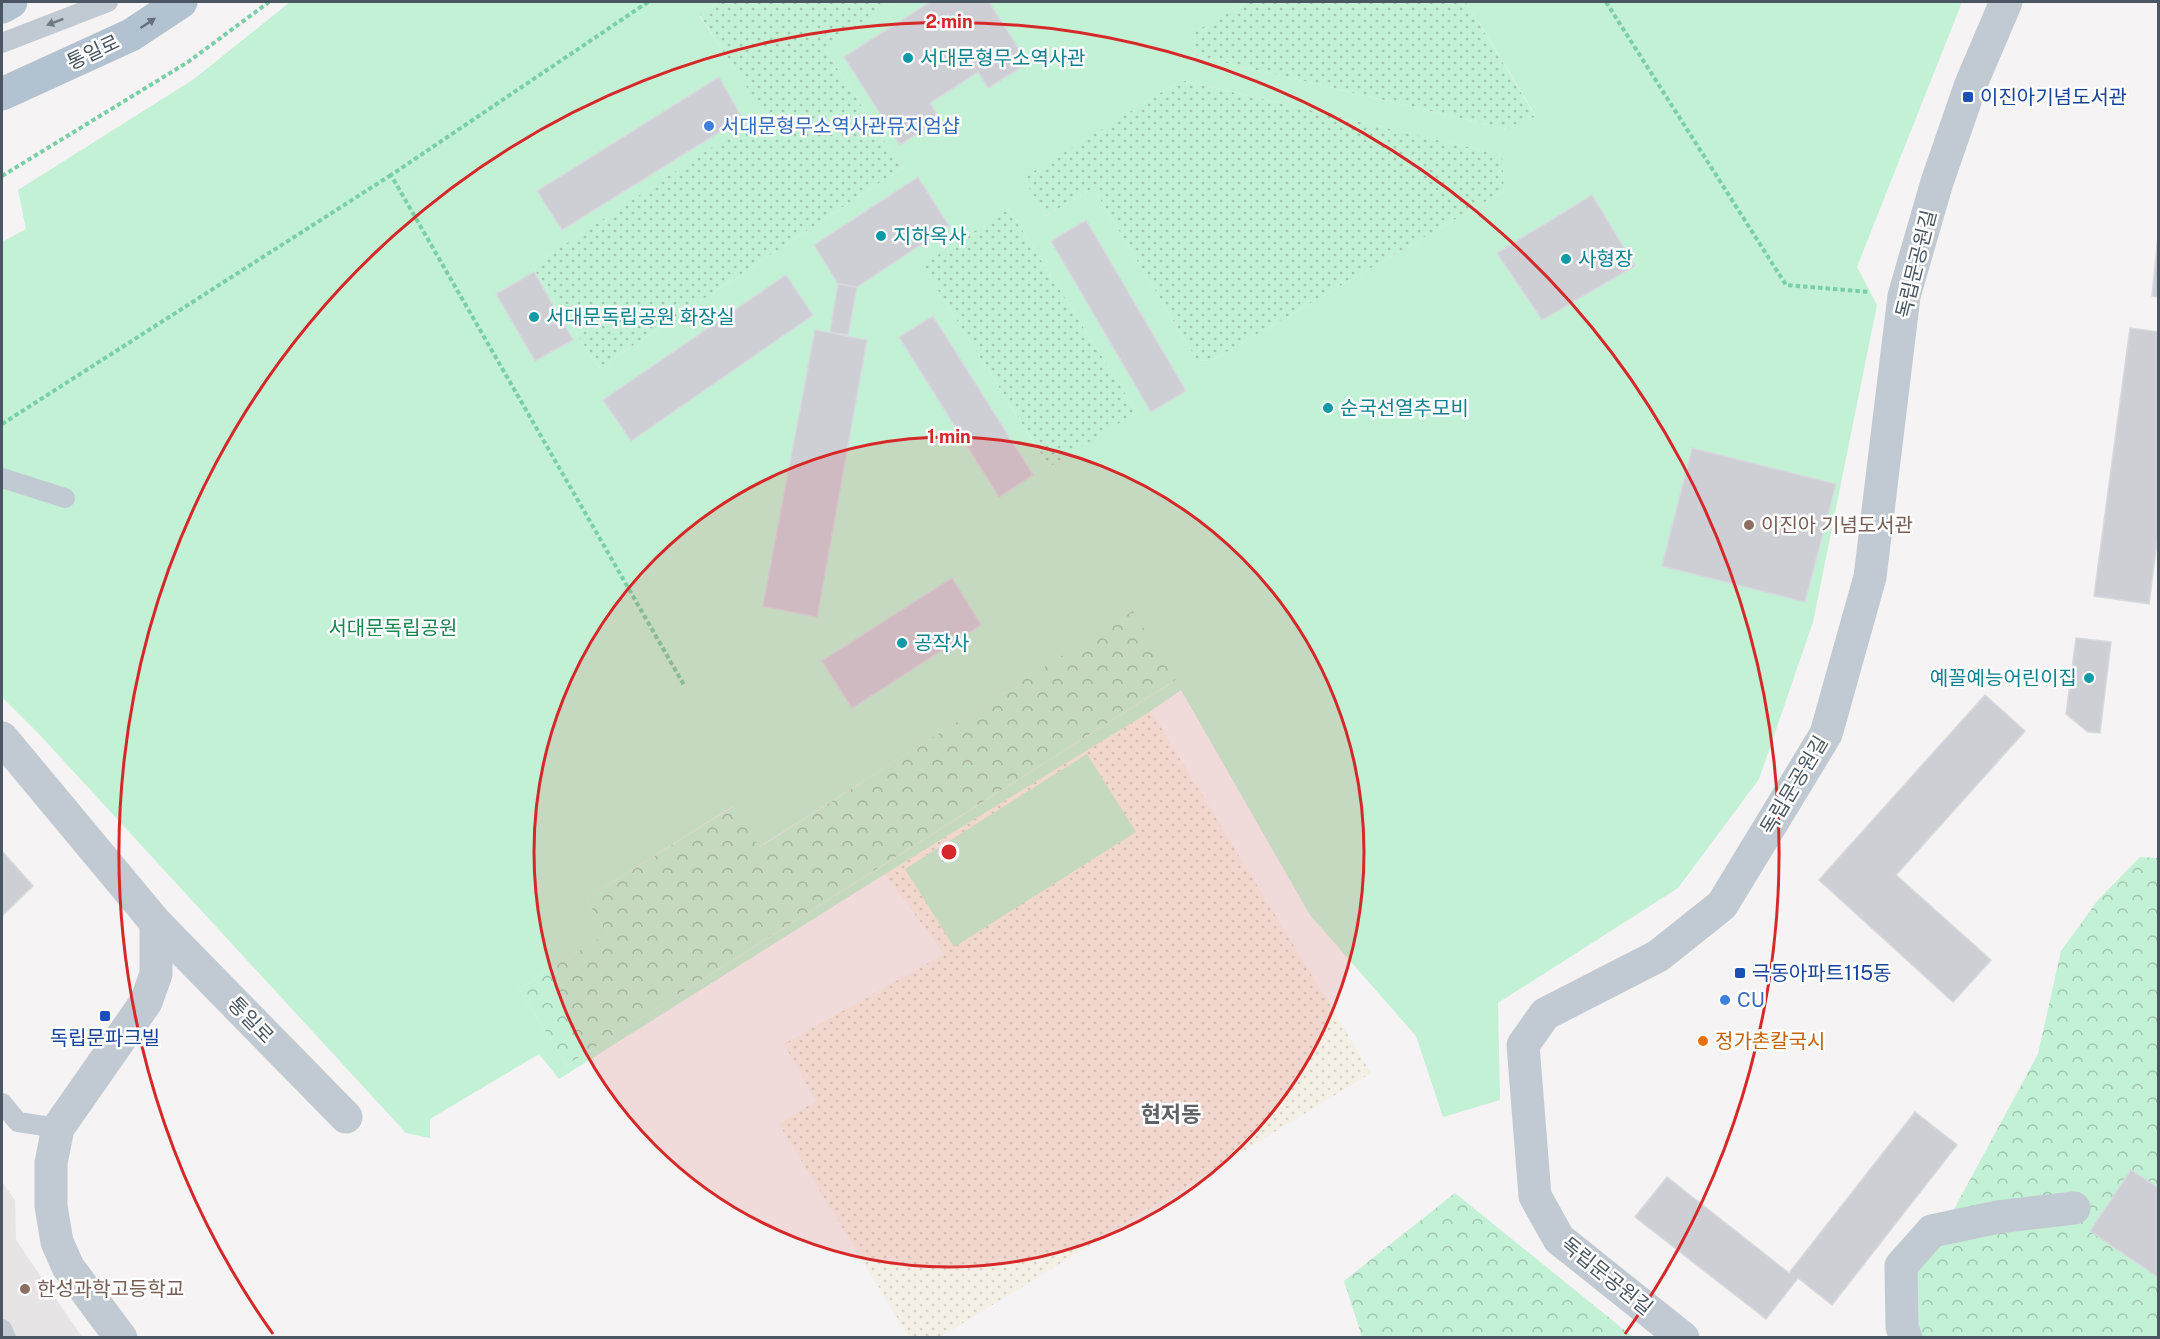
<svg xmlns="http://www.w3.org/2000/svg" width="2160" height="1339" viewBox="0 0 2160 1339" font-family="'Public Sans','Noto Sans KR',sans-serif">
<defs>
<pattern id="grass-dots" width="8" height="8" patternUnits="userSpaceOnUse" patternTransform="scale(1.5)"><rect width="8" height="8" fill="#c3f1d5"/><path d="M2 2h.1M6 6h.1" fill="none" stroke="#a0c6b0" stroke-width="1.8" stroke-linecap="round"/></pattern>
<pattern id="forest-crowns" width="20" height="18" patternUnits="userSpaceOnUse" patternTransform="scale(1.5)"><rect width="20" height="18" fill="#c3f1d5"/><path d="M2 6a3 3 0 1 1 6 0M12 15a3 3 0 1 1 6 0" fill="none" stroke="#a0c6b0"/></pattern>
<pattern id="sand-dots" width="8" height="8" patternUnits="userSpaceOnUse" patternTransform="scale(1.5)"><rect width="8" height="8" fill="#f5f0e5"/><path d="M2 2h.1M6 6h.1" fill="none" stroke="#d4d0c7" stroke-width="1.8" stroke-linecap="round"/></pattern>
</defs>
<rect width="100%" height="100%" fill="#f5f3f3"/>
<!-- education -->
<path fill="#e6e4e5" d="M 2,1182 L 15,1200 L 16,1240 L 82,1337 L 2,1337 Z"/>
<!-- grass -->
<g fill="url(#grass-dots)">
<path d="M 718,2 L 888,2 L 890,4 L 824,48 L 902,168 L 599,368 L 532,266 L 763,113 L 699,14 Z"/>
<path d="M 1248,2 L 1466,2 L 1536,117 L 1507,129 L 1192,55 L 1193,32 Z"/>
<path d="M 1181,80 L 1503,155 L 1504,191 L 1211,361 L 1197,360 L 1093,188 L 1046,216 L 1022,178 Z"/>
<path d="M 1009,209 L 1137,412 L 1050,468 L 921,264 Z"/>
</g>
<!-- forest -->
<g fill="url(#forest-crowns)">
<path d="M 1133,610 L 1177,679 L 567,1065 L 519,989 L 607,933 L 586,899 L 734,806 L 760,847 Z"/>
<path d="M 2140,857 L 2158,858 L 2158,1337 L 1918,1337 L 1913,1274 L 1939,1237 L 2038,1054 L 2061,951 L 2098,900 Z"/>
<path d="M 1455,1193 L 1633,1337 L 1362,1337 L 1344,1281 Z"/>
</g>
<!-- sand -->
<path fill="url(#sand-dots)" d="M 1151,711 L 1371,1073 L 940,1337 L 909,1337 L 779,1124 L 816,1101 L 784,1044 L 944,954 L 885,874 Z"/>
<!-- park -->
<g fill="#c3f1d5" fill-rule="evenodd">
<path d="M 290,2 L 718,2 L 699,15 L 764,113 L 532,266 L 599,368 L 902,168 L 824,48 L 889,4 L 888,2 L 1248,2 L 1194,32 L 1192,55 L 1507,129 L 1536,116 L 1466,2 L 1962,2 L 1857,267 L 1877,305 L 1813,622 L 1759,779 L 1678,888 L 1498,1003 L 1500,1100 L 1443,1117 L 1416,1036 L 1310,915 L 1181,690 L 1151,711 L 885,874 L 559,1079 L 539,1054 L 430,1119 L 430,1138 L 406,1133 L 39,734 L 2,697 L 2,242 L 26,229 L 18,190 L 194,79 ZM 1181,80 L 1502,155 L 1504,191 L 1211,361 L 1197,360 L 1093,188 L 1046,216 L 1023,178 ZM 1009,209 L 1137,412 L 1049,467 L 922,265 ZM 1133,611 L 1176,680 L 567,1065 L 519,989 L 607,933 L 586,899 L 733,806 L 759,847 Z"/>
<path d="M 1087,754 L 1136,832 L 954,947 L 905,869 Z"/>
</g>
<!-- building -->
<g fill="#cdcfd5" stroke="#d7d9de" stroke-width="1.5">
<path d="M 930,2 L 989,2 L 1028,63 L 988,88 L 978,72 L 930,103 L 940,119 L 900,145 L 844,57 Z"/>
<path d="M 719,77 L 742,118 L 562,230 L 537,191 Z"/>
<path d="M 918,177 L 949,226 L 857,287 L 838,284 L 814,245 Z"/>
<path d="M 1592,195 L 1635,266 L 1542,320 L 1497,253 Z"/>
<path d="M 1086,220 L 1186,391 L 1151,412 L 1051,241 Z"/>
<path d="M 2158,236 L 2158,297 L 2152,296 Z"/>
<path d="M 534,272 L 573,340 L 535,361 L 496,294 Z"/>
<path d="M 786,275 L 813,315 L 631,441 L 603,400 Z"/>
<path d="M 838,284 L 857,287 L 848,335 L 830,332 Z"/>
<path d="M 933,316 L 1033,475 L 999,497 L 899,337 Z"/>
<path d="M 2130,328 L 2158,332 L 2158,534 L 2149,604 L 2094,596 Z"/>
<path d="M 815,330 L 867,340 L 817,617 L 763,606 Z"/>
<path d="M 1692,448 L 1836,484 L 1805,602 L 1662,566 Z"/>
<path d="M 952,578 L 981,625 L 852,708 L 822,661 Z"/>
<path d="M 2076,638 L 2111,642 L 2100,733 L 2088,732 L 2066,714 Z"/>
<path d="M 1985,695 L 2025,731 L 1896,875 L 1991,960 L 1953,1002 L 1819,880 Z"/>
<path d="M 2,851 L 33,886 L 2,916 Z"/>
<path d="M 1915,1112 L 1957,1145 L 1832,1305 L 1798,1278 L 1766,1319 L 1635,1217 L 1667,1177 L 1789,1273 Z"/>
<path d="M 2131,1170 L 2158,1188 L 2158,1277 L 2090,1231 Z"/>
</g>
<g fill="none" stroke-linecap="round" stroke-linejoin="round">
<!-- path -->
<g stroke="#7ad0a6" stroke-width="4" stroke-dasharray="4.5 3" stroke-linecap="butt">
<path d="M 648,2 L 391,175 L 684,685"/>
<path d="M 1606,2 L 1786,285 L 1869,292"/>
<path d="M 2,176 L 188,62 L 269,2"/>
<path d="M 2,424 L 391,175"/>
</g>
<!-- lane -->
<g stroke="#c1cad2" stroke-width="20">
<path d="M 2,43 L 108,2"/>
<path d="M 2,478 L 65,498"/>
<path d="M 2,1103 L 18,1122 L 58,1128"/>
<path d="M 2,1329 L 6,1338"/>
</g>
<!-- street -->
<g stroke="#c1cad2" stroke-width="33">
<path d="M 2,738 L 156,923 L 156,974 L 146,1002 L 58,1128 L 51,1163 L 51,1206 L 57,1242 L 68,1267 L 121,1338"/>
<path d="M 156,923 L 346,1117"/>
<path d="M 1683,1338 L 1559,1239 L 1535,1196 L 1523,1045 L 1545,1014 L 1658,956 L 1722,905 L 1826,734 L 1870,577 L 1904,296 L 1937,182 L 1971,84 L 2006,2"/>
<path d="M 1906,1338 L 1902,1327 L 1901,1266 L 1932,1231 L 1998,1217 L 2074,1208"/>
</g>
<!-- primary -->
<g stroke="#b3c2d1" stroke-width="33">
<path d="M 2,7 L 11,2"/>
<path d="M 2,94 L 131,35 L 181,2"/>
</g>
</g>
<!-- one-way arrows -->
<defs><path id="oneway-solid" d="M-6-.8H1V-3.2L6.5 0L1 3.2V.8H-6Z" transform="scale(1.5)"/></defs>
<use fill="#6e7983" href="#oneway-solid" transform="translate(55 22) rotate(159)"/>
<use fill="#64717d" href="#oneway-solid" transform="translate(148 23) rotate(-34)"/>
<!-- distance rings -->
<circle cx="949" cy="852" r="415" fill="#d62828" fill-opacity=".12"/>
<g fill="none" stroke="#d62828" stroke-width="3">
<circle cx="949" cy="852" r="415"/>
<path d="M273 1334A830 830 0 1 1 1625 1334"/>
</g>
<!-- markers -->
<g fill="#0f9aa8" stroke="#fff" stroke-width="2">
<circle cx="908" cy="58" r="6"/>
<circle cx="881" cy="236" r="6"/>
<circle cx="1566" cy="259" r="6"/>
<circle cx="534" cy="317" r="6"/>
<circle cx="1328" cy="408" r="6"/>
<circle cx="902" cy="643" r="6"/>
<circle cx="2089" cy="678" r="6"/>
</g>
<g fill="#1a4fb4" stroke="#fff" stroke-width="2">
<rect x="1962" y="91" width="12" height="12" rx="3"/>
<rect x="1734" y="967" width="12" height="12" rx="3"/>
<rect x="99" y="1010" width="12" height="12" rx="3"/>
</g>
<g fill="#3f7fe0" stroke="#fff" stroke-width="2">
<circle cx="709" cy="126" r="6"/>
<circle cx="1725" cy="1000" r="6"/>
</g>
<g fill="#8d6e63" stroke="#fff" stroke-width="2">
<circle cx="1749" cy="525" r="6"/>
<circle cx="25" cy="1289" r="6"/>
</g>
<circle fill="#e8710a" stroke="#fff" stroke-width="2" cx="1703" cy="1041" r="6"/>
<g text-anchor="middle" stroke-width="5" stroke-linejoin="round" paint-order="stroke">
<!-- street labels -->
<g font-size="20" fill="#4a5661" stroke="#fff">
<text transform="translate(93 52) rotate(-25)" y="7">통일로</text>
<text transform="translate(1916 264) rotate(-76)" y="7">독립문공원길</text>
<text transform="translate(1794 785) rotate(-59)" y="7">독립문공원길</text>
<text transform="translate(251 1020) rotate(46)" y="7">통일로</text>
<text transform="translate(1607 1276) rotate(39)" y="7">독립문공원길</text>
</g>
<!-- culture labels -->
<g font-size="20" fill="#0d838f" stroke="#fff" text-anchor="start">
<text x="920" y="65">서대문형무소역사관</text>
<text x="893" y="243">지하옥사</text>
<text x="1578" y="266">사형장</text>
<text x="546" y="324">서대문독립공원 화장실</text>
<text x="1340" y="415">순국선열추모비</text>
<text x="914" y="650">공작사</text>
<text x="2077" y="685" text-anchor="end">예꼴예능어린이집</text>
</g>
<!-- transit labels -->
<g font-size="20" fill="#164399" stroke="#fff" text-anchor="start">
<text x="1980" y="104">이진아기념도서관</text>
<text x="1752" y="980">극동아파트115동</text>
<text x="105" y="1045" text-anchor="middle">독립문파크빌</text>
</g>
<!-- shop labels -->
<g font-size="20" fill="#366cbe" stroke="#fff" text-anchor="start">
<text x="721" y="133">서대문형무소역사관뮤지엄샵</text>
<text x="1737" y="1007">CU</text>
</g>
<!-- education labels -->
<g font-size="20" fill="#785e54" stroke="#fff" text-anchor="start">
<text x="1761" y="532">이진아 기념도서관</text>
<text x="37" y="1296">한성과학고등학교</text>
</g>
<!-- park labels -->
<g font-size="20" fill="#17864f" stroke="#fff">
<text x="393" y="635">서대문독립공원</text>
</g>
<!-- food labels -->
<g font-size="20" fill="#c56008" stroke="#fff" text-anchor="start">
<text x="1715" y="1048">정가촌칼국시</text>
</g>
<!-- quarter labels -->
<g font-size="22" font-weight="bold" fill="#5f6368" stroke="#fff">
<text x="1171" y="1122">현저동</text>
</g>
</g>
<circle cx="949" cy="852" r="9" fill="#d62828" stroke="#fff" stroke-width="3"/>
<g font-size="18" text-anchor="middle" font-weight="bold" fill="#d62828" stroke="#fff" stroke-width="5" stroke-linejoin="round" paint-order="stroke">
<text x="949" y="28">2 min</text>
<text x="949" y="443">1 min</text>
</g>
<!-- border -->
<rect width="2160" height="1339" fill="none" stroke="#4a5661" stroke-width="6"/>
</svg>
